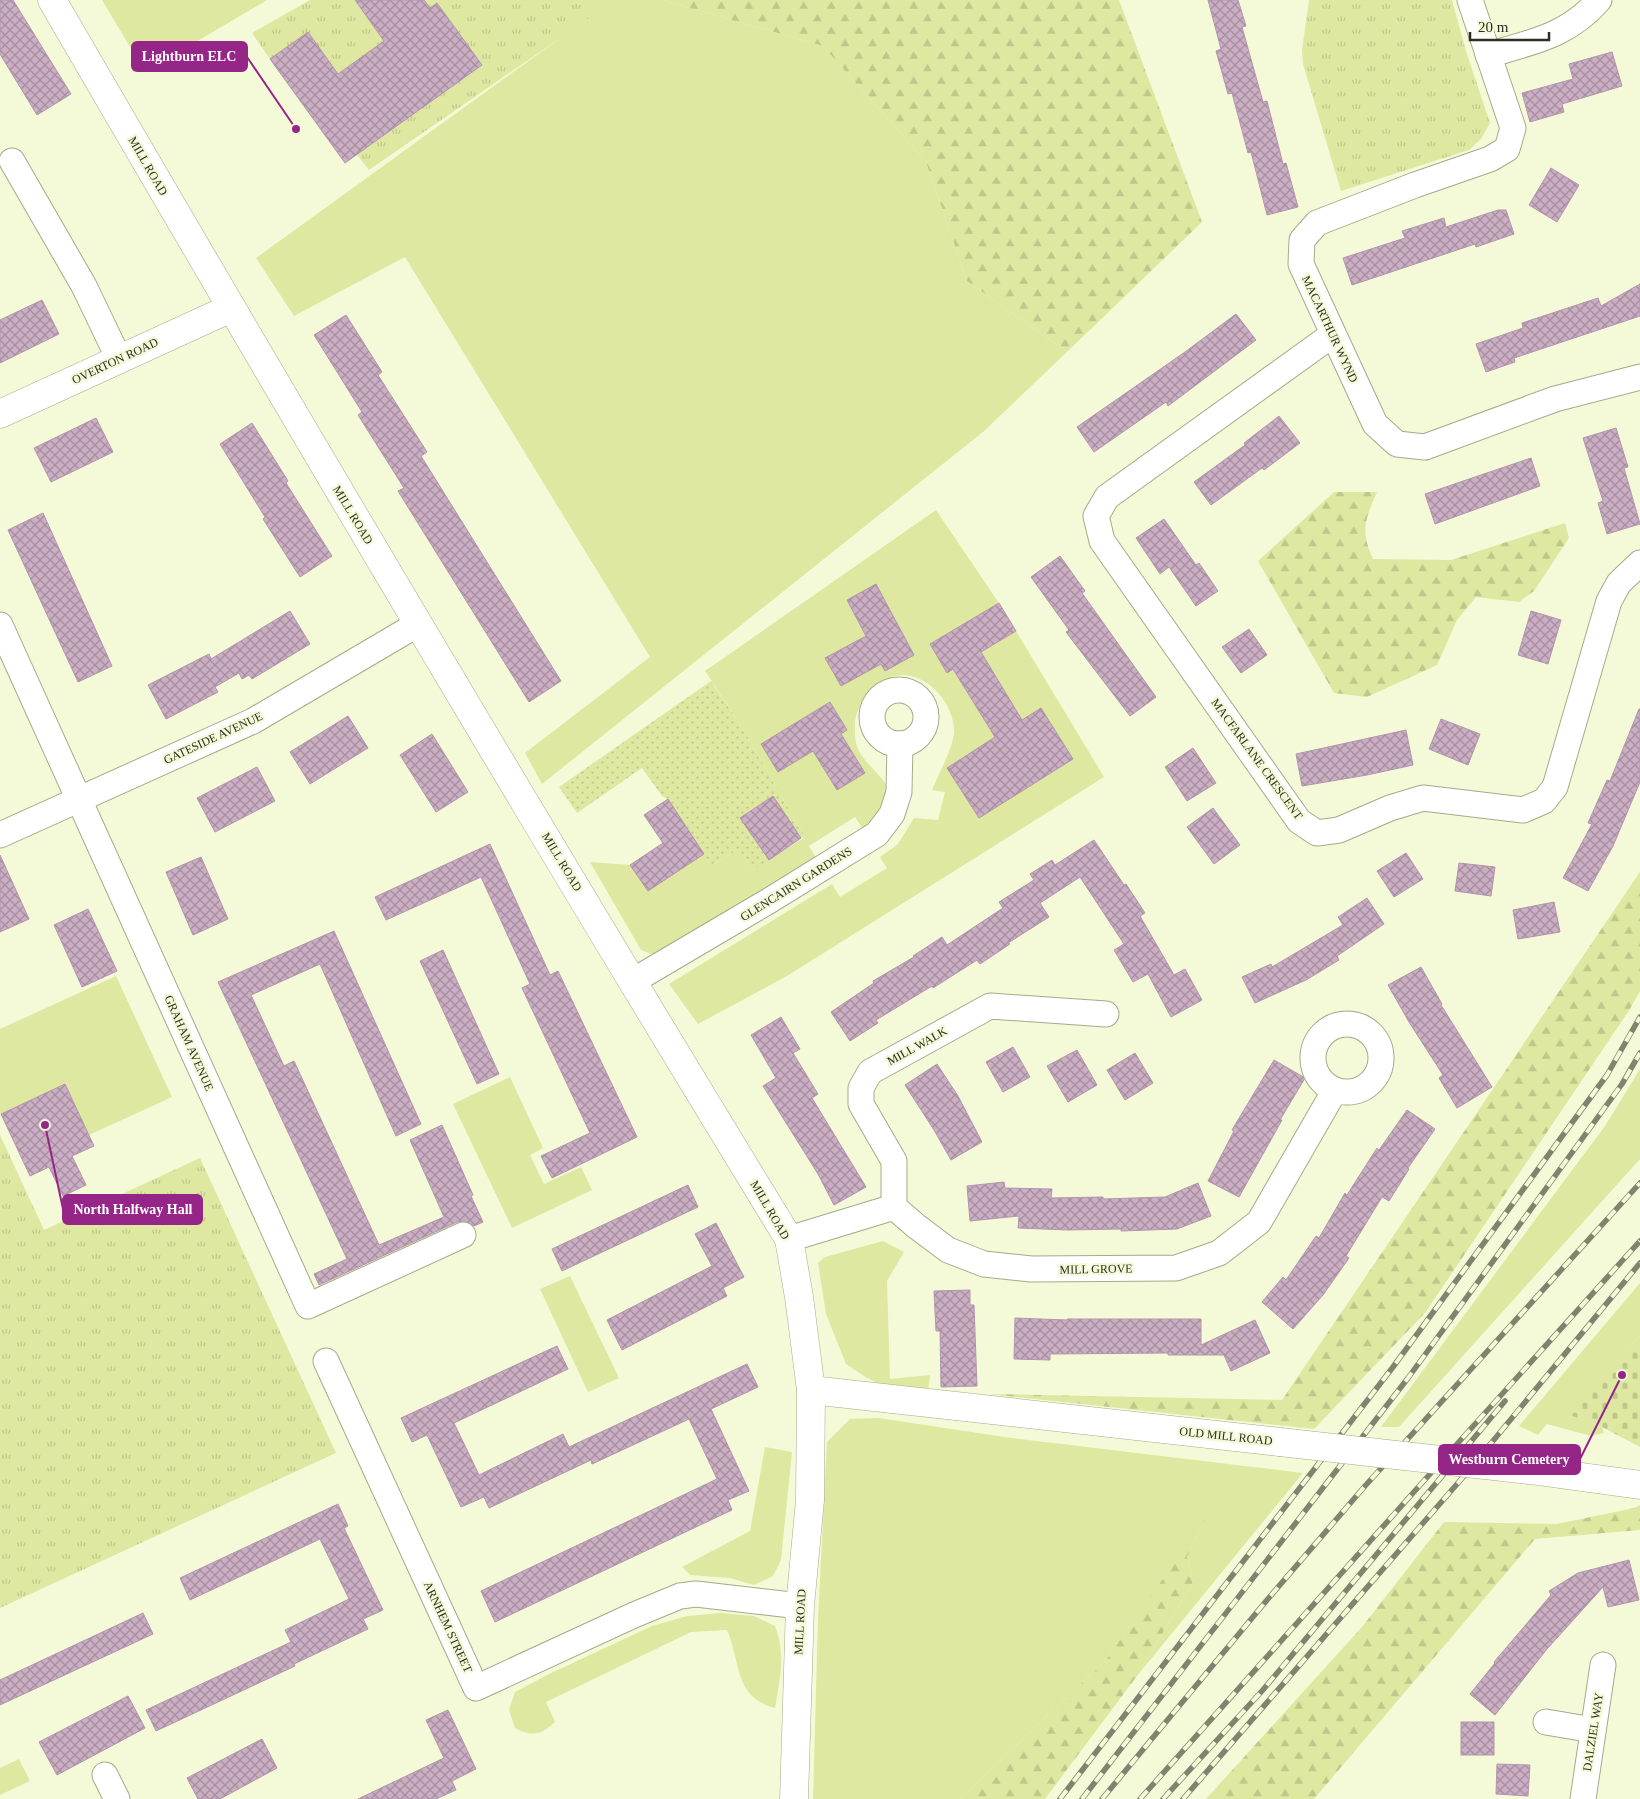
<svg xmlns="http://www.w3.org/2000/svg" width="1640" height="1799" viewBox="0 0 1640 1799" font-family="Georgia,serif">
<defs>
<pattern id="forest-firs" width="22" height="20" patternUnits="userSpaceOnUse" patternTransform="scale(1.25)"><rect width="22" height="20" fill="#dee8a1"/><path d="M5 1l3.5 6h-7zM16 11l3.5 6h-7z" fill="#bfc78a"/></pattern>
<pattern id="cemetery-stones" width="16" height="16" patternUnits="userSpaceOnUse" patternTransform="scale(1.25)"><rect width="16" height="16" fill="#dee8a1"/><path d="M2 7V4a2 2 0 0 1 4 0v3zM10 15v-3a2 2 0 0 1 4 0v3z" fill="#bfc78a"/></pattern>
<pattern id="park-tufts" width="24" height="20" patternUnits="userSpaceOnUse" patternTransform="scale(1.25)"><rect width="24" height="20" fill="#dee8a1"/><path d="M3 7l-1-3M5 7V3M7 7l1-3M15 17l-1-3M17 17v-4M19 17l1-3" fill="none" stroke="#bfc78a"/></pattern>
<pattern id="garden-dots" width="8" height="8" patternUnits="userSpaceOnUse" patternTransform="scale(1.25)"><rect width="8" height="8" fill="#dee8a1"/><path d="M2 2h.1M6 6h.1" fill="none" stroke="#bfc78a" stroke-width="1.8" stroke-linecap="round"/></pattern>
<pattern id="building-cross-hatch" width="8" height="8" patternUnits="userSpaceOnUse" patternTransform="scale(1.25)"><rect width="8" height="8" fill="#cbaec4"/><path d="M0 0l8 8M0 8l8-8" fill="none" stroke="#a58e9f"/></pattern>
</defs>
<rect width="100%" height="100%" fill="#f4fad8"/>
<!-- grass -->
<g fill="#dee8a1">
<path d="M 102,0 L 267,0 L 145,72 Z"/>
<path d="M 580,0 L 582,2 L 581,0 L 662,0 L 823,46 L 926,162 L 967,281 L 1067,352 L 983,432 L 542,784 L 525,753 L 650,657 L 405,257 L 294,316 L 256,258 L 563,36 L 515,69 Z"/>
<path d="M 936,510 L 999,603 L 930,644 L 953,669 L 977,708 L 981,652 L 1016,631 L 1104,777 L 787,976 L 698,1024 L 669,984 L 832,884 L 840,897 L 887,868 L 880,857 L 898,844 L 914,818 L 938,820 L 945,792 L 932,790 C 938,775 953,748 954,732 C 955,706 930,675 902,675 C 878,676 854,704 855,727 C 855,732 855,738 856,743 C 862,766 889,776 892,800 L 865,832 L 855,817 L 809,846 L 818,861 L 654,955 L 641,950 L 590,862 L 630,865 L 648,891 L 704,854 L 711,866 L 739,849 L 752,870 L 805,837 L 742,727 L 705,671 Z"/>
<path d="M 116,976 L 172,1097 L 89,1135 L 65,1084 L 0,1114 L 0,1029 Z"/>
<path d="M 1640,1069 L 1640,1159 L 1399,1427 L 1381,1427 L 1605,1126 Z"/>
<path d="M 510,1077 L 543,1148 L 530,1155 L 544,1184 L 581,1167 L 592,1190 L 512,1228 L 453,1104 Z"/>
<path d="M 883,1241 L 904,1252 L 887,1281 L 890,1379 L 930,1375 L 928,1392 L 880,1384 L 867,1378 L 846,1364 L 826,1314 L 818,1263 L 825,1257 Z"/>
<path d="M 570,1276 L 619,1378 L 588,1392 L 540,1289 Z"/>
<path d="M 1640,1283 L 1640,1336 L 1568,1414 L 1602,1427 L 1604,1433 L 1591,1436 L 1547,1424 L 1538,1435 L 1519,1426 Z"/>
<path d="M 879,1418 L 1011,1438 L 1303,1473 L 1137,1676 L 1193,1582 L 1187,1557 L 1203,1523 L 1106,1660 L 960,1799 L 813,1799 L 818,1619 L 827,1442 L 850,1419 Z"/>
<path d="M 765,1447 L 792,1452 L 781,1560 L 773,1576 L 754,1585 L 730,1578 L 690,1575 L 682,1567 L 750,1531 Z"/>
<path d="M 721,1613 L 754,1616 L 775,1626 C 786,1655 780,1678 775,1708 C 733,1697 741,1661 727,1630 L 691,1632 L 546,1702 L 555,1722 C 541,1735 532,1737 515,1728 L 509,1710 L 515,1692 L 549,1674 L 652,1626 L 687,1616 Z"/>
<path d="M 19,1759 L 30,1781 L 0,1795 L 0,1768 Z"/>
</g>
<!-- forest -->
<g fill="url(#forest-firs)">
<path d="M 662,0 L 1119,0 L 1202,222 L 1067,352 L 967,281 L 926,162 L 823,46 Z"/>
<path d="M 1334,492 L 1377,492 C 1365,520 1360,530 1373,559 L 1451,560 L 1565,523 L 1569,538 L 1534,591 L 1519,602 L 1476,597 L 1457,620 L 1437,665 L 1367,697 L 1334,693 L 1258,561 Z"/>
<path d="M 1640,872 L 1640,991 L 1630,1009 L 1425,1313 L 1314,1429 L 988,1394 L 1282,1400 Z"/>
<path d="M 1640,1505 L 1640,1530 L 1535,1539 L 1314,1799 L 1206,1799 L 1362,1627 L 1444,1522 L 1557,1524 L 1634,1508 Z"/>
<path d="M 1205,1519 L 1187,1557 L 1193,1582 L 1137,1676 L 1045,1799 L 960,1799 L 1106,1660 Z"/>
</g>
<!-- cemetery -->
<path fill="url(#cemetery-stones)" d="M 1640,1336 L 1640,1447 L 1602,1427 L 1567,1414 Z"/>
<!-- park -->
<g fill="url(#park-tufts)">
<path d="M 310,0 L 355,0 L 384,41 L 338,74 L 308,32 L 270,59 L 252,33 Z"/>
<path d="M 424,0 L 580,0 L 593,15 L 369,170 L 357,155 L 482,65 L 437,3 L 430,8 Z"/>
<path d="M 1309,0 L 1452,0 L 1466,51 L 1490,123 L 1481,139 L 1469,150 L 1341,191 L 1303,64 L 1302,50 Z"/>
<path d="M 0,1135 L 44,1230 L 200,1158 L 336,1453 L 0,1608 Z"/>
</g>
<!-- garden -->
<path fill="url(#garden-dots)" d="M 711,681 L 742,727 L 805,837 L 801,838 L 772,796 L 740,818 L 769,860 L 752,870 L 739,849 L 711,866 L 668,799 L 662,796 L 642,768 L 577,813 L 559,787 Z"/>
<!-- building -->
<g fill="url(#building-cross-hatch)" stroke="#b296ac">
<path d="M 0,0 L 13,0 L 71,94 L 37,115 L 0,54 Z"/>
<path d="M 355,0 L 424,0 L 430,8 L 437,3 L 482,65 L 345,163 L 270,59 L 308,32 L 338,74 L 384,41 Z"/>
<path d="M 1208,0 L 1238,0 L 1246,26 L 1242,27 L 1263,102 L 1267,101 L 1283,164 L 1286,163 L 1298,207 L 1267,215 L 1251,152 L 1248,153 L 1232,93 L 1228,94 L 1216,51 L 1221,49 Z"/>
<path d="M 1612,52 L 1622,86 L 1562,104 L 1564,112 L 1530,122 L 1522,93 L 1573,79 L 1569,64 Z"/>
<path d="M 1551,168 L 1579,185 L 1557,222 L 1529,205 Z"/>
<path d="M 1498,210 L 1506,210 L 1514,234 L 1476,247 L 1475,244 L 1352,285 L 1343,258 L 1405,238 L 1402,231 L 1444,218 L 1446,227 Z"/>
<path d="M 1640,284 L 1640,316 L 1514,358 L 1515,362 L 1486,372 L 1476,344 L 1523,328 L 1522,323 L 1598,298 L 1601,306 Z"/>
<path d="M 42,300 L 59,334 L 0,363 L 0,320 Z"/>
<path d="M 1236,314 L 1256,340 L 1168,406 L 1166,402 L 1094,452 L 1077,427 L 1185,352 Z"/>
<path d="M 346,315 L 382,372 L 378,375 L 427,452 L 421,456 L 561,681 L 529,702 L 398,491 L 404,488 L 358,415 L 362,412 L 314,335 Z"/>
<path d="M 1279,416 L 1300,443 L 1264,470 L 1262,468 L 1211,505 L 1194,482 L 1245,445 L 1244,443 Z"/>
<path d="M 96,418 L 113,452 L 51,482 L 34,448 Z"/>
<path d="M 252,423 L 288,481 L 286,483 L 332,556 L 300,577 L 263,519 L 265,517 L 220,444 Z"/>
<path d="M 1616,428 L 1628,467 L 1624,468 L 1640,524 L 1607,534 L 1598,503 L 1603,501 L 1583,438 Z"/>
<path d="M 1531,458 L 1540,486 L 1435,524 L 1425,494 Z"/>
<path d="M 43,513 L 112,666 L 78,682 L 8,530 Z"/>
<path d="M 1164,519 L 1196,565 L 1199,563 L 1218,591 L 1196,606 L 1169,567 L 1160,574 L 1136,538 Z"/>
<path d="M 1060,556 L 1085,591 L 1082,593 L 1156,697 L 1130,716 L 1066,632 L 1069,630 L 1031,577 Z"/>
<path d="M 876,584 L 914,655 L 885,671 L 881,664 L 841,686 L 825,658 L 866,636 L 847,600 Z"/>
<path d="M 999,603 L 1016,631 L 981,652 L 1022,720 L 1041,708 L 1073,759 L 979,818 L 947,768 L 995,737 L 953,669 L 947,673 L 930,644 Z"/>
<path d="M 290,611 L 310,644 L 252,679 L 249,675 L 242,679 L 239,673 L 215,687 L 218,692 L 166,719 L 148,685 L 209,654 L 211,659 Z"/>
<path d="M 1531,611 L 1561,620 L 1548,664 L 1518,655 Z"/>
<path d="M 1249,629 L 1267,655 L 1241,673 L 1222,647 Z"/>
<path d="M 830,702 L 847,730 L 841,734 L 865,773 L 837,790 L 813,751 L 778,772 L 761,744 Z"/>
<path d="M 1639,709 L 1640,709 L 1640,782 L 1613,846 L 1588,891 L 1563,878 L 1592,824 L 1588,823 L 1607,780 L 1610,781 Z"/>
<path d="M 348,716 L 368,748 L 310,784 L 290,752 Z"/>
<path d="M 1441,719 L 1480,734 L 1468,765 L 1429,749 Z"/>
<path d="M 1406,730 L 1413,765 L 1367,775 L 1302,786 L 1296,754 Z"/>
<path d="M 432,734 L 468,792 L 436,812 L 400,755 Z"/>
<path d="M 1193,748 L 1216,783 L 1187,801 L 1165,767 Z"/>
<path d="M 257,767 L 275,801 L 215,832 L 197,798 Z"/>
<path d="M 773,796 L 801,838 L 769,860 L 740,818 Z"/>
<path d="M 668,799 L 704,854 L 648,891 L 630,865 L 663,843 L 644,815 Z"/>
<path d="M 1213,808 L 1240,845 L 1214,864 L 1187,827 Z"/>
<path d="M 1094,840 L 1124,885 L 1126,884 L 1145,913 L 1140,916 L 1174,975 L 1185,969 L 1202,1000 L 1171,1017 L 1148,974 L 1133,982 L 1114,950 L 1124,944 L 1080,877 L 1040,903 L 1049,917 L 1008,943 L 1010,944 L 980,964 L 977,960 L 933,988 L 932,986 L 876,1020 L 878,1023 L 850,1041 L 831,1012 L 874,983 L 873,981 L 914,957 L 913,956 L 942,937 L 947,945 L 1003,908 L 999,902 L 1034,880 L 1030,874 L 1052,860 L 1055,865 Z"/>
<path d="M 490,844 L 550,975 L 558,971 L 637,1137 L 552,1178 L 541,1156 L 590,1133 L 522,988 L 530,984 L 481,877 L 386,920 L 375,897 Z"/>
<path d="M 1406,853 L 1423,879 L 1394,897 L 1377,871 Z"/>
<path d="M 0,855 L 29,919 L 0,932 Z"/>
<path d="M 201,857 L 228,919 L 193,935 L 166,872 Z"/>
<path d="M 1459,863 L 1495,867 L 1491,896 L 1455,891 Z"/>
<path d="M 1367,898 L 1384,924 L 1337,956 L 1339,960 L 1306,980 L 1255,1003 L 1242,977 L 1271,964 L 1272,967 L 1343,925 L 1338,917 Z"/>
<path d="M 1554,902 L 1560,932 L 1518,939 L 1513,910 Z"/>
<path d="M 88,909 L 117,971 L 82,987 L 54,925 Z"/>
<path d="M 334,931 L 421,1124 L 396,1136 L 320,964 L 251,995 L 284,1066 L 294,1061 L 379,1245 L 444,1217 L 410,1140 L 442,1125 L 473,1195 L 471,1196 L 483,1222 L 474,1226 L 465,1221 L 457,1222 L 319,1285 L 314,1274 L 347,1259 L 218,982 Z"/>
<path d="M 443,950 L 499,1074 L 477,1084 L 420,961 Z"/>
<path d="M 1421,967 L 1442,1004 L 1441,1005 L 1492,1087 L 1457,1108 L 1439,1078 L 1443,1075 L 1409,1022 L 1388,985 Z"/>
<path d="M 781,1017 L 800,1049 L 793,1053 L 818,1094 L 812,1098 L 866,1187 L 834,1205 L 818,1174 L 763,1086 L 776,1078 L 751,1035 Z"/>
<path d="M 1013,1047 L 1030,1077 L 1003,1092 L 986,1062 Z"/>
<path d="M 1077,1050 L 1097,1085 L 1068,1102 L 1047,1066 Z"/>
<path d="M 1135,1053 L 1153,1083 L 1125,1100 L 1107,1070 Z"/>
<path d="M 1274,1060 L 1305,1078 L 1280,1120 L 1282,1120 L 1239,1197 L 1208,1181 L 1234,1131 L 1232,1130 Z"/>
<path d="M 937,1064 L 958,1096 L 982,1142 L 951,1160 L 934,1130 L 905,1085 Z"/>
<path d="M 65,1084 L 94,1146 L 72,1156 L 86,1185 L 63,1196 L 49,1167 L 30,1176 L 1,1114 Z"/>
<path d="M 1407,1110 L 1435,1129 L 1408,1168 L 1409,1169 L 1389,1201 L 1382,1197 L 1346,1256 L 1349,1258 L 1323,1295 L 1293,1329 L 1262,1302 L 1283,1277 L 1286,1280 L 1316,1236 L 1319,1238 L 1345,1193 L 1347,1195 L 1377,1148 L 1379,1150 Z"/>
<path d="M 1004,1182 L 1005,1188 L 1052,1189 L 1051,1198 L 1103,1197 L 1103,1199 L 1165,1197 L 1198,1183 L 1211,1216 L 1177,1229 L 1121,1231 L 1121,1229 L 1068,1230 L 1018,1228 L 1019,1216 L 970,1221 L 967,1186 Z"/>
<path d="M 688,1185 L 698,1207 L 562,1271 L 552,1249 Z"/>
<path d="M 716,1223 L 744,1277 L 723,1288 L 727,1296 L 622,1350 L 607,1320 L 712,1266 L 695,1234 Z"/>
<path d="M 970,1290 L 970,1305 L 974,1305 L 977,1386 L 941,1387 L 940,1331 L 936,1331 L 934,1291 Z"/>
<path d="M 1015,1318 L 1067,1320 L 1067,1319 L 1201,1319 L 1201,1345 L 1255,1320 L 1270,1353 L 1231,1371 L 1224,1355 L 1168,1355 L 1168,1353 L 1050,1354 L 1050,1360 L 1014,1359 Z"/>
<path d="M 557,1346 L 568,1369 L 454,1423 L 479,1475 L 563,1434 L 569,1447 L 747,1364 L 758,1387 L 711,1409 L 749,1491 L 728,1500 L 732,1510 L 495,1622 L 481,1591 L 717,1479 L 689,1419 L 592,1464 L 591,1460 L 489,1508 L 484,1497 L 461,1507 L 427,1435 L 412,1442 L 401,1418 Z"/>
<path d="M 338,1504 L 348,1526 L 344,1528 L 383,1610 L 363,1619 L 368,1629 L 294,1664 L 295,1666 L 156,1731 L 146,1710 L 291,1642 L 285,1630 L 349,1599 L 320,1539 L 190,1600 L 180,1578 Z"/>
<path d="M 1629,1560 L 1639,1600 L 1608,1607 L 1603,1587 L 1547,1649 L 1495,1715 L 1470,1694 L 1495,1663 L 1494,1662 L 1551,1595 L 1549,1591 L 1578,1573 Z"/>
<path d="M 143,1613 L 153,1634 L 0,1705 L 0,1680 Z"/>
<path d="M 128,1696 L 145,1728 L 57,1775 L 39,1742 Z"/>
<path d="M 448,1710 L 476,1769 L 452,1781 L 456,1790 L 436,1799 L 358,1799 L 444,1758 L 426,1720 Z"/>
<rect x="1461" y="1722" width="33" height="33"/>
<path d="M 262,1739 L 277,1768 L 220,1799 L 198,1799 L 187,1778 Z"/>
<path d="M 1497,1764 L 1530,1765 L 1528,1796 L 1496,1794 Z"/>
</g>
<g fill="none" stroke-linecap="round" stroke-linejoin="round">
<defs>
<g id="minor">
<path d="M 1470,0 L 1513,128 L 1507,149 L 1490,159 L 1415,185 L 1317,223 L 1302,240 L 1301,264 L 1375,424 L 1397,444 L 1425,447 L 1555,399 L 1640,377"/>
<path d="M 1488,55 C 1532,42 1568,36 1599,0"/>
<path d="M 12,161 L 84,286 L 119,359"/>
<path d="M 1332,335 L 1107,497 L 1096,516 L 1102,541 L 1299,821 L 1317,833 L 1339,830 L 1390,808 L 1423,798 L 1523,810 L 1544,801 L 1555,787 L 1609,601 L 1619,583 L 1640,563"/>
<path d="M 0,625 L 308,1306 L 463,1235"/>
<circle cx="899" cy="717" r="27"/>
<path d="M 0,835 L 253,721 L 418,624"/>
<path d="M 633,981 L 767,902 L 877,834 L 892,814 L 899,792 L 900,744"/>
<circle cx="1347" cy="1058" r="34"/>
<path d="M 894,1207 L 894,1161 L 861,1104 L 861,1088 L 870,1072 L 990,1006 L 1106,1014"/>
<path d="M 789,1239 L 894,1207 L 916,1226 L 948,1250 L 984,1264 L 1031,1269 L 1176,1268 L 1219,1253 L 1259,1222 L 1335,1090"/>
<path d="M 326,1361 L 476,1688 L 634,1615 L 680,1596 L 696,1594 L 800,1606"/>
<path d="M 1546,1722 L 1593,1730"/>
<path d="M 105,1775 L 117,1799"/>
<path d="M 1583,1799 L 1603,1665"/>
</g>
<g id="tertiary">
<path d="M 52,0 C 293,415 538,829 789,1239 L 799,1297 L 811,1390 L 810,1500 L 800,1606 L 794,1799"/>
<path d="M 0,414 L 231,308"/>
<path d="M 811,1390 L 1280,1442"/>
<path d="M 1530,1470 L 1640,1485"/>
</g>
</defs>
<!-- minor casing -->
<use href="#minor" stroke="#a5aa8a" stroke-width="27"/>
<!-- tertiary casing -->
<use href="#tertiary" stroke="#a5aa8a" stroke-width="29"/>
<!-- minor -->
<use href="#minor" stroke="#fff" stroke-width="25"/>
<!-- tertiary -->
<use href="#tertiary" stroke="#fff" stroke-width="28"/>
<defs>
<g id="rail">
<path d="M 1060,1799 L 1393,1367 L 1607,1075 L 1640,1017"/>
<path d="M 1082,1799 L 1408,1378 L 1622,1084 L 1640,1053"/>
<path d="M 1102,1799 L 1267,1600 L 1365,1486 L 1640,1183"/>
<path d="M 1140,1799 L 1421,1484 L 1640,1241"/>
<path d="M 1163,1799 L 1262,1691 L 1505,1401"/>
<path d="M 1183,1799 L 1464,1476 L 1640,1263"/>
</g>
</defs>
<!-- rail casing -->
<use href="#rail" stroke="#80836d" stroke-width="5.5"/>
<!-- rail -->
<use href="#rail" stroke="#f4fad8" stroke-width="4" stroke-dasharray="11" stroke-linecap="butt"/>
<defs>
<path id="tertiary-bridge" d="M 1280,1442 L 1530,1470"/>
</defs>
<!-- tertiary-bridge casing -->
<use href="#tertiary-bridge" stroke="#a5aa8a" stroke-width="29" stroke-linecap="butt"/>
<!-- tertiary-bridge -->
<use href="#tertiary-bridge" stroke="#fff" stroke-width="28"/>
</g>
<g text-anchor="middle" stroke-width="4.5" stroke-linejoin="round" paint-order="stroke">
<!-- street labels -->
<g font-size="12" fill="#2c2e21" stroke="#f4fad8">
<text transform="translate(148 166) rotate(60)" y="4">MILL ROAD</text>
<text transform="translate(1330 329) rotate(65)" y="4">MACARTHUR WYND</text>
<text transform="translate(115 361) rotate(-25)" y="4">OVERTON ROAD</text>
<text transform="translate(353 515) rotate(59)" y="4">MILL ROAD</text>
<text transform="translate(213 738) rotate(-25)" y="4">GATESIDE AVENUE</text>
<text transform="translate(1257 759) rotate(54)" y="4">MACFARLANE CRESCENT</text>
<text transform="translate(562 862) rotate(59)" y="4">MILL ROAD</text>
<text transform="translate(796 884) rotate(-32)" y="4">GLENCAIRN GARDENS</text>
<text transform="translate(189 1043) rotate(66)" y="4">GRAHAM AVENUE</text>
<text transform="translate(917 1046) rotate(-29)" y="4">MILL WALK</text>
<text transform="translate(770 1210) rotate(60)" y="4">MILL ROAD</text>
<text transform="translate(1096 1269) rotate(-1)" y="4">MILL GROVE</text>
<text transform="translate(1226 1436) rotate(6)" y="4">OLD MILL ROAD</text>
<text transform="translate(800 1622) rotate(-87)" y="4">MILL ROAD</text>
<text transform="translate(448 1627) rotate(65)" y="4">ARNHEM STREET</text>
<text transform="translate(1593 1732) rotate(-81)" y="4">DALZIEL WAY</text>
</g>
</g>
<!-- callouts -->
<path fill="none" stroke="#952687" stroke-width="2" d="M296 129L247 57M45 1125L63 1209M1622 1375L1580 1459"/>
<g fill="#952687" stroke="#f4fad8" stroke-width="2">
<circle cx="296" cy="129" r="5"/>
<circle cx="45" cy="1125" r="5"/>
<circle cx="1622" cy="1375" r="5"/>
</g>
<g fill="#952687" stroke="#952687" stroke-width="2">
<rect x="132" y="42" width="115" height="29" rx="5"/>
<rect x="63" y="1195" width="139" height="29" rx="5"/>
<rect x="1439" y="1445" width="141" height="29" rx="5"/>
</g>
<g font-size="14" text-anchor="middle" font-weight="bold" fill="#fff">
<text x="189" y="61">Lightburn ELC</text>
<text x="133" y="1214">North Halfway Hall</text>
<text x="1509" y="1464">Westburn Cemetery</text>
</g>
<!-- scale -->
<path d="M1470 32v8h79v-8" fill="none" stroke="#2c2e21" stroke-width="2.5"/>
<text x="1478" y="32" font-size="15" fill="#2c2e21" stroke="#f4fad8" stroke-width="4" paint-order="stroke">20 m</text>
</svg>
